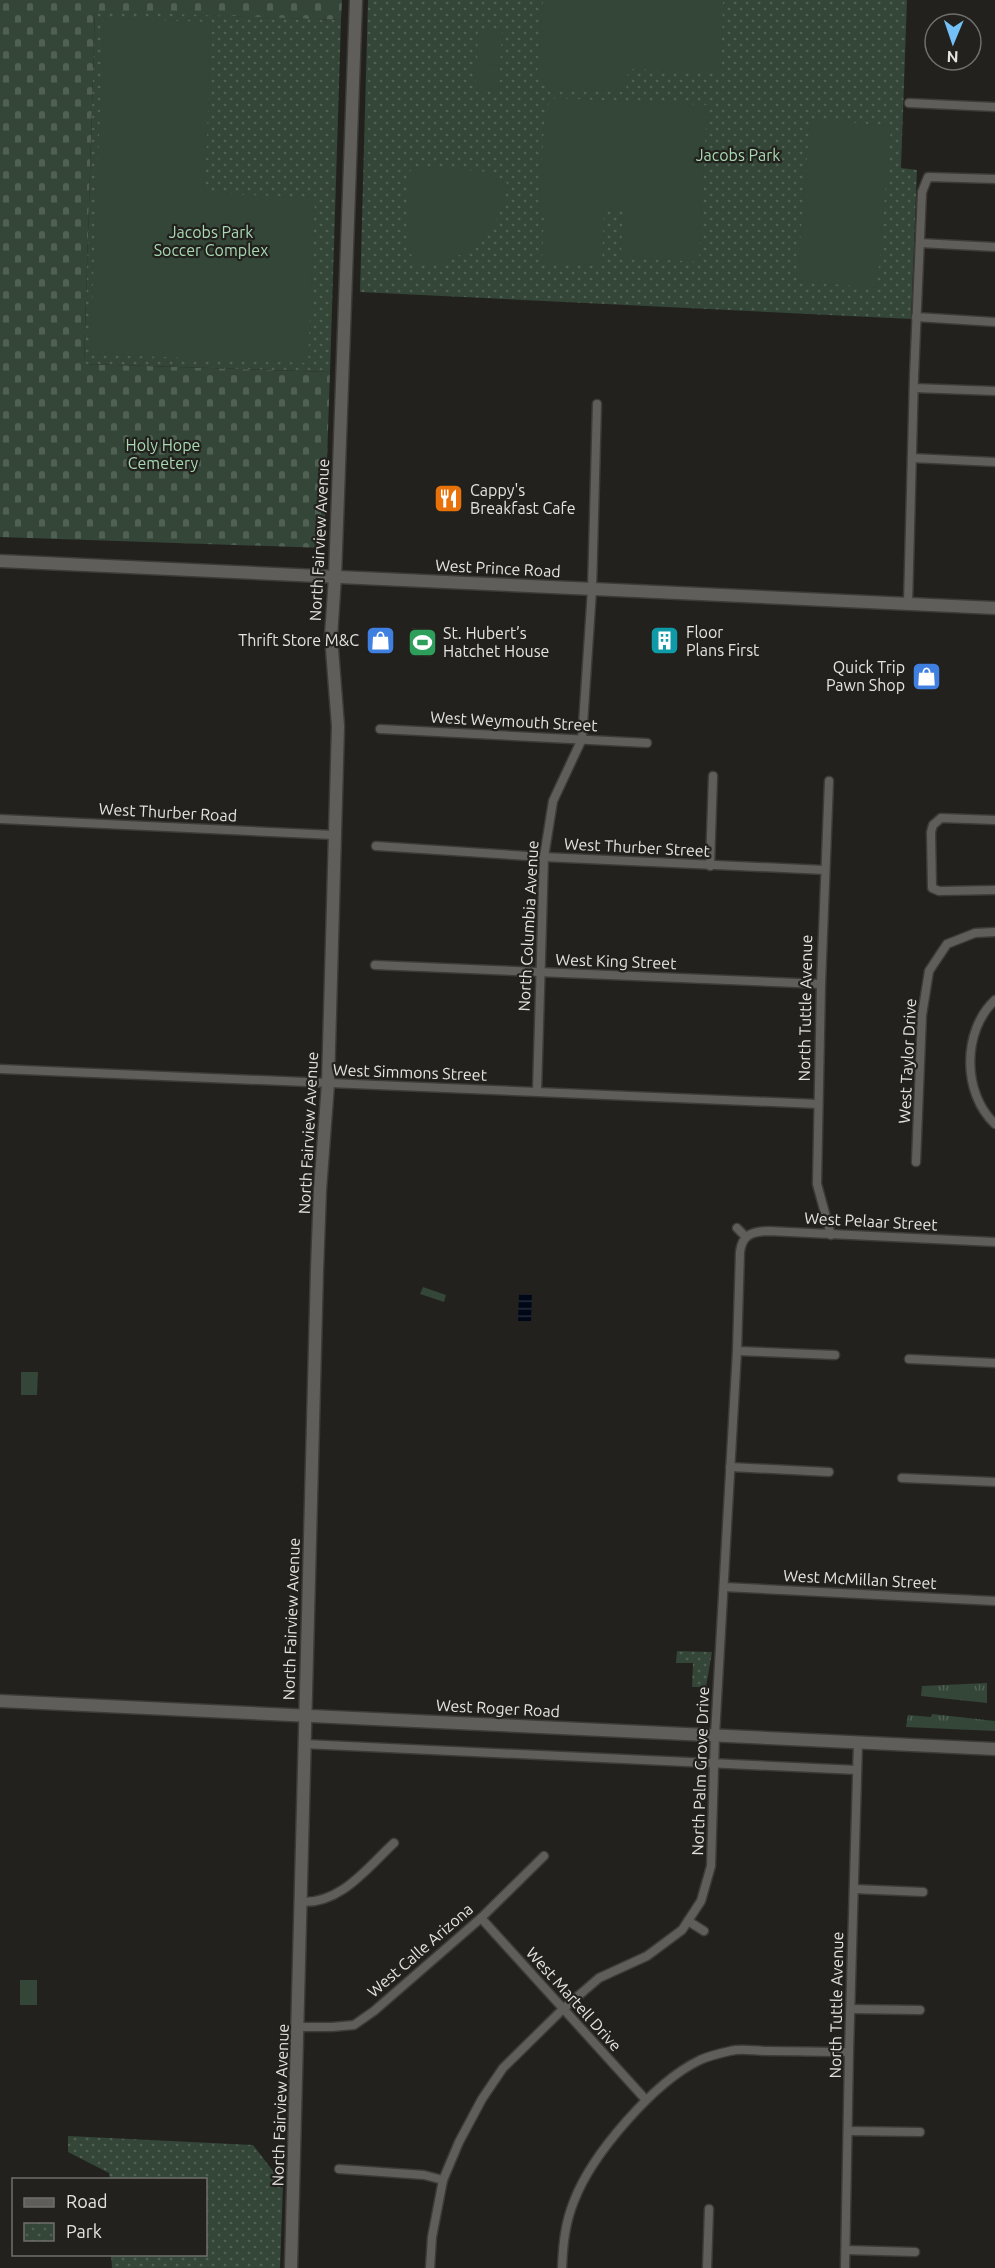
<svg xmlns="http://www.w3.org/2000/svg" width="995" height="2268" viewBox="0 0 995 2268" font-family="Ubuntu,sans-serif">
<defs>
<pattern id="grass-tufts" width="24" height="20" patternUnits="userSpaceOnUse" patternTransform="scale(1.5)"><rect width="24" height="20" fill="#334638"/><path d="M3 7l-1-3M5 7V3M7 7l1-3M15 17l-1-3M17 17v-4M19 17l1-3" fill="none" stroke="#506154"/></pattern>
<pattern id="cemetery-stones" width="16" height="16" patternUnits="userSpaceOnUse" patternTransform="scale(1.5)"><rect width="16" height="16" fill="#334638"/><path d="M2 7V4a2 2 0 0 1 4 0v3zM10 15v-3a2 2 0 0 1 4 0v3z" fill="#506154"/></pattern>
<pattern id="park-dots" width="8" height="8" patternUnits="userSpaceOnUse" patternTransform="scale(1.5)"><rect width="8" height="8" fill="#334638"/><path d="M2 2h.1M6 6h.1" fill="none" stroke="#506154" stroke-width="1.8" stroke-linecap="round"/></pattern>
<pattern id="water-rules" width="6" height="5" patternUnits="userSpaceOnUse" patternTransform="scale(1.5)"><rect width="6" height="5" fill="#000818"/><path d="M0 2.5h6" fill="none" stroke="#252c39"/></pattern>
</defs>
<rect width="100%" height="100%" fill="#23211d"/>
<!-- grass -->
<g fill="url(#grass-tufts)">
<path d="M 987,1683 L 987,1703 L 921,1696 L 922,1686 Z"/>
<path d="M 932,1714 L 995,1721 L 995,1731 L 906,1727 L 908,1715 L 931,1717 Z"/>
</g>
<!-- cemetery -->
<path fill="url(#cemetery-stones)" d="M 0,0 L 342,0 L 341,20 L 95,12 L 84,364 L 330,372 L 324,548 L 0,537 Z"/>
<!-- park -->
<g fill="url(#park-dots)">
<path d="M 368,0 L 907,0 L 901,168 L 917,170 L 911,319 L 360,292 Z"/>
<path d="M 95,11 L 341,20 L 330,372 L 84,364 Z"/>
<path d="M 677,1651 L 712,1652 L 706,1687 L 692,1687 L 693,1663 L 676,1663 Z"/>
<path d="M 68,2136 L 253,2145 L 283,2184 L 280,2268 L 112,2268 L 111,2255 L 206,2254 L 206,2180 L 110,2179 L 109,2173 L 68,2152 Z"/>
</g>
<!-- pitch -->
<g fill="#334638">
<path d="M 543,0 L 723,0 L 721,72 L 628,69 L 626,92 L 548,88 L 537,77 Z"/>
<path d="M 104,18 L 211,22 L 205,193 L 315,198 L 308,363 L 90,354 Z"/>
<path d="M 478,30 L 502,31 L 500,65 L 477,64 Z"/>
<path d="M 476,65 L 500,66 L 499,89 L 476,88 Z"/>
<path d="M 555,98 L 707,105 L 699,262 L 621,257 L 623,207 L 604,211 L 602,265 L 542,262 L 544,214 L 539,214 L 545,108 Z"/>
<path d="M 810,119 L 891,126 L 877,288 L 797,281 Z"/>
<path d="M 416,167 L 482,171 L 507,183 L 501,210 L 488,234 L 467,252 L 441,263 L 414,264 L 407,239 L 407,179 L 411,170 Z"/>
<path d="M 412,628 L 433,629 L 431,657 L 411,656 Z"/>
<path d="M 423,1287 L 446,1295 L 444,1302 L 420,1294 Z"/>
<path d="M 21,1372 L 38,1372 L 37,1395 L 21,1395 Z"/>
<rect x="20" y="1980" width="17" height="25"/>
</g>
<!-- water -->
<path fill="url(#water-rules)" d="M 519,1294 L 532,1295 L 531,1321 L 518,1321 Z"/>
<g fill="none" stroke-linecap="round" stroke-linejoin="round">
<defs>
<g id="street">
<path d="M 909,103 L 995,107"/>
<path d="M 920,243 L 995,247"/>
<path d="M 916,317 L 995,322"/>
<path d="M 914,388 L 995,391"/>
<path d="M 912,458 L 995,462"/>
<path d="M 908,604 L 914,376 L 922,192 L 928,177 L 995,179"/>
<path d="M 380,729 L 647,743"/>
<path d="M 829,781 L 821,984 L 817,1184 L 831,1235"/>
<path d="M 0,819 L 334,835"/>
<path d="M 995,820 L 941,818 L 933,825 L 931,832 L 932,888 L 939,891 L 995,890"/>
<path d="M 376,846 L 544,857 L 825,870"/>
<path d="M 710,866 L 713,776"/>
<path d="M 375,965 L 821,984"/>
<path d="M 995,1000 C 962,1031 962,1093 995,1124"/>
<path d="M 0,1069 L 818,1104"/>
<path d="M 537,1091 L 544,857 L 553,801 L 582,739 L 592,590 L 597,404"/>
<path d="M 916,1162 L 922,1015 L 929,971 L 947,944 L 975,933 L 995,932"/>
<path d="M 737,1228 L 746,1237"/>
<path d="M 737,1351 L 835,1355"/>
<path d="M 909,1359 L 995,1363"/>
<path d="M 730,1467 L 829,1472"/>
<path d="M 902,1478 L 995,1482"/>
<path d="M 724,1587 L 995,1601"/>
<path d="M 304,1744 L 857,1770"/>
<path d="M 854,1889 L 923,1892"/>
<path d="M 301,1902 C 341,1904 367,1868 394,1843"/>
<path d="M 481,1918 L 646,2100"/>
<path d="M 688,1921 L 704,1931"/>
<path d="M 851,2009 L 920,2010"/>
<path d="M 298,2027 L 332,2027 L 354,2025 L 374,2011 L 481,1918 L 544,1856"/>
<path d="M 849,2131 L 920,2132"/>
<path d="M 339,2169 L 424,2175 L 443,2180"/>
<path d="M 846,2250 L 915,2252"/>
<path d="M 430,2268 L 432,2237 L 443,2180 L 459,2142 L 482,2099 L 503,2068 L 563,2009 L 599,1978 L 647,1956 L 682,1930 L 701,1901 L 711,1866 L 715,1735 L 737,1351 L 740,1252 C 742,1235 752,1231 769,1231 L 995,1242"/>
<path d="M 562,2268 C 563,2244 565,2223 574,2201 C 592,2154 654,2082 700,2060 C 709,2056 721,2053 730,2051 C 742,2048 755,2051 767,2051 C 794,2051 822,2052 849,2052"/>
<path d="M 707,2268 L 709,2209"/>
<path d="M 845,2268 L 849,2052 L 858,1743"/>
</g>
<g id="secondary">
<path d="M 0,561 L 995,608"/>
<path d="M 0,1701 L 995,1749"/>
<path d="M 291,2268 L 317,1270 L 320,1190 L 328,1084 L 338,726 L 331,636 L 335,577 L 356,0"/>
</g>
</defs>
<!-- street casing -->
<use href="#street" stroke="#3c3b38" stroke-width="11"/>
<!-- secondary casing -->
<use href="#secondary" stroke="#3c3b38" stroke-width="15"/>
<!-- street -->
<use href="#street" stroke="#605e5a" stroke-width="8"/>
<!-- secondary -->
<use href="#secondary" stroke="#605e5a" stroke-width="12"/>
</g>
<!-- icons -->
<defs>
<symbol id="restaurant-square" viewBox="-11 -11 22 22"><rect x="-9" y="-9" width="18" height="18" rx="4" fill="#e8710a" stroke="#23211d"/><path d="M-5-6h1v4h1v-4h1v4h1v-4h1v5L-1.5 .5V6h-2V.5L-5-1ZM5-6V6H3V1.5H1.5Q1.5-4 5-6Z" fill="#fff"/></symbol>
<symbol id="shop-square" viewBox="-11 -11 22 22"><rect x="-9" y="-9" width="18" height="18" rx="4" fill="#3f7fe0" stroke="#23211d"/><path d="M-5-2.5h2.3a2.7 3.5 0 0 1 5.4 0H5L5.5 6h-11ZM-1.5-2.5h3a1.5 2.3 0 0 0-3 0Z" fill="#fff"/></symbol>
<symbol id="building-square" viewBox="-11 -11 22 22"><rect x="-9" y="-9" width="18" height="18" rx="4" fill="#0f9aa8" stroke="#23211d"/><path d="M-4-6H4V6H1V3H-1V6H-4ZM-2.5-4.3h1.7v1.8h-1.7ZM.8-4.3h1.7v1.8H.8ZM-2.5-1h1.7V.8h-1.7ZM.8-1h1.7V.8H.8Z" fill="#fff"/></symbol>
<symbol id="stadium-square" viewBox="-11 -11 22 22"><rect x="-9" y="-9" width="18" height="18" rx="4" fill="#2e9e5b" stroke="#23211d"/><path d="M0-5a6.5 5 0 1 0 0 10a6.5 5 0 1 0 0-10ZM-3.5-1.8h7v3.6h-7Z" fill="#fff"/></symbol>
</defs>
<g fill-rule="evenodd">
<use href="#restaurant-square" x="432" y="482" width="33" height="33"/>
<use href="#shop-square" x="364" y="624" width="33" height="33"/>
<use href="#building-square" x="648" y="624" width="33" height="33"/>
<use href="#stadium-square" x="406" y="626" width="33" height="33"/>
<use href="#shop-square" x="910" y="660" width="33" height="33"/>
</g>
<g text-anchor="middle" stroke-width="4.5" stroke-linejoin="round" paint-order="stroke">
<!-- park labels -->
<g font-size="16" fill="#a7d9b3" stroke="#23211d">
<text x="738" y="161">Jacobs Park</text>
<text x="211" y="238">Jacobs Park<tspan x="211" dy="18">Soccer Complex</tspan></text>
<text x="163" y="451">Holy Hope<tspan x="163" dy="18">Cemetery</tspan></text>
</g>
<!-- poi labels -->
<g font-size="16" fill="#e4e3e0" stroke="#23211d" text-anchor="start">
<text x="470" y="496">Cappy's<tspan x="470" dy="18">Breakfast Cafe</tspan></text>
<text x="686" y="638">Floor<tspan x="686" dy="18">Plans First</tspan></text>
<text x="443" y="639">St. Hubert’s<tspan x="443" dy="18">Hatchet House</tspan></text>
<text x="359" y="646" text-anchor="end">Thrift Store M&amp;C</text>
<text x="905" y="673" text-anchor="end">Quick Trip<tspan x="905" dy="18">Pawn Shop</tspan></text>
</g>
<!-- street labels -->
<g font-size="16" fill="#e4e3e0" stroke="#23211d">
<text transform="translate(319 540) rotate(-87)" y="6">North Fairview Avenue</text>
<text transform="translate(498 568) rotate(3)" y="6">West Prince Road</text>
<text transform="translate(514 721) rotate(3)" y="6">West Weymouth Street</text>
<text transform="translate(168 812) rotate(3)" y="6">West Thurber Road</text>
<text transform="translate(637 847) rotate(3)" y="6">West Thurber Street</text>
<text transform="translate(528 926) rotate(-87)" y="6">North Columbia Avenue</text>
<text transform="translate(616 961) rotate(2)" y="6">West King Street</text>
<text transform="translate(805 1008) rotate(-89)" y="6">North Tuttle Avenue</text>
<text transform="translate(907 1061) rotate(-87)" y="6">West Taylor Drive</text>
<text transform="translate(410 1072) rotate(2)" y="6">West Simmons Street</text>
<text transform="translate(308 1133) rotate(-87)" y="6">North Fairview Avenue</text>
<text transform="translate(871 1221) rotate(3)" y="6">West Pelaar Street</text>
<text transform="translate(860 1579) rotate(3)" y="6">West McMillan Street</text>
<text transform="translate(291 1619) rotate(-88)" y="6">North Fairview Avenue</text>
<text transform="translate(498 1708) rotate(3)" y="6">West Roger Road</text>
<text transform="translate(700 1771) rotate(-88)" y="6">North Palm Grove Drive</text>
<text transform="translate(420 1950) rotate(-41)" y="6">West Calle Arizona</text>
<text transform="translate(574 1999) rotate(48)" y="6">West Martell Drive</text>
<text transform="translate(836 2005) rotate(-89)" y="6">North Tuttle Avenue</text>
<text transform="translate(280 2105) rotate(-88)" y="6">North Fairview Avenue</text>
</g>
</g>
<!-- legend -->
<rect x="12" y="2178" width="195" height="78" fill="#23211d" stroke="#706f6b" stroke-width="1.5"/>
<rect x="24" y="2198" width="30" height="9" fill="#605e5a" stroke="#706f6b" stroke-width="1.5"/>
<text x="66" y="2208" font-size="18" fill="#e4e3e0">Road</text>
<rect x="24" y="2223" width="30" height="18" fill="url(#park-dots)" stroke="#706f6b" stroke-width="1.5"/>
<text x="66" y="2238" font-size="18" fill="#e4e3e0">Park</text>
<!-- north arrow -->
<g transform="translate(953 42) rotate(182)"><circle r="28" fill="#23211d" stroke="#706f6b" stroke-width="1.5"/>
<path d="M0-4.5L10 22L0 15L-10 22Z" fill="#73c1f6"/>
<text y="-9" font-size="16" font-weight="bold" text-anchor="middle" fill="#e4e3e0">N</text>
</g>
</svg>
